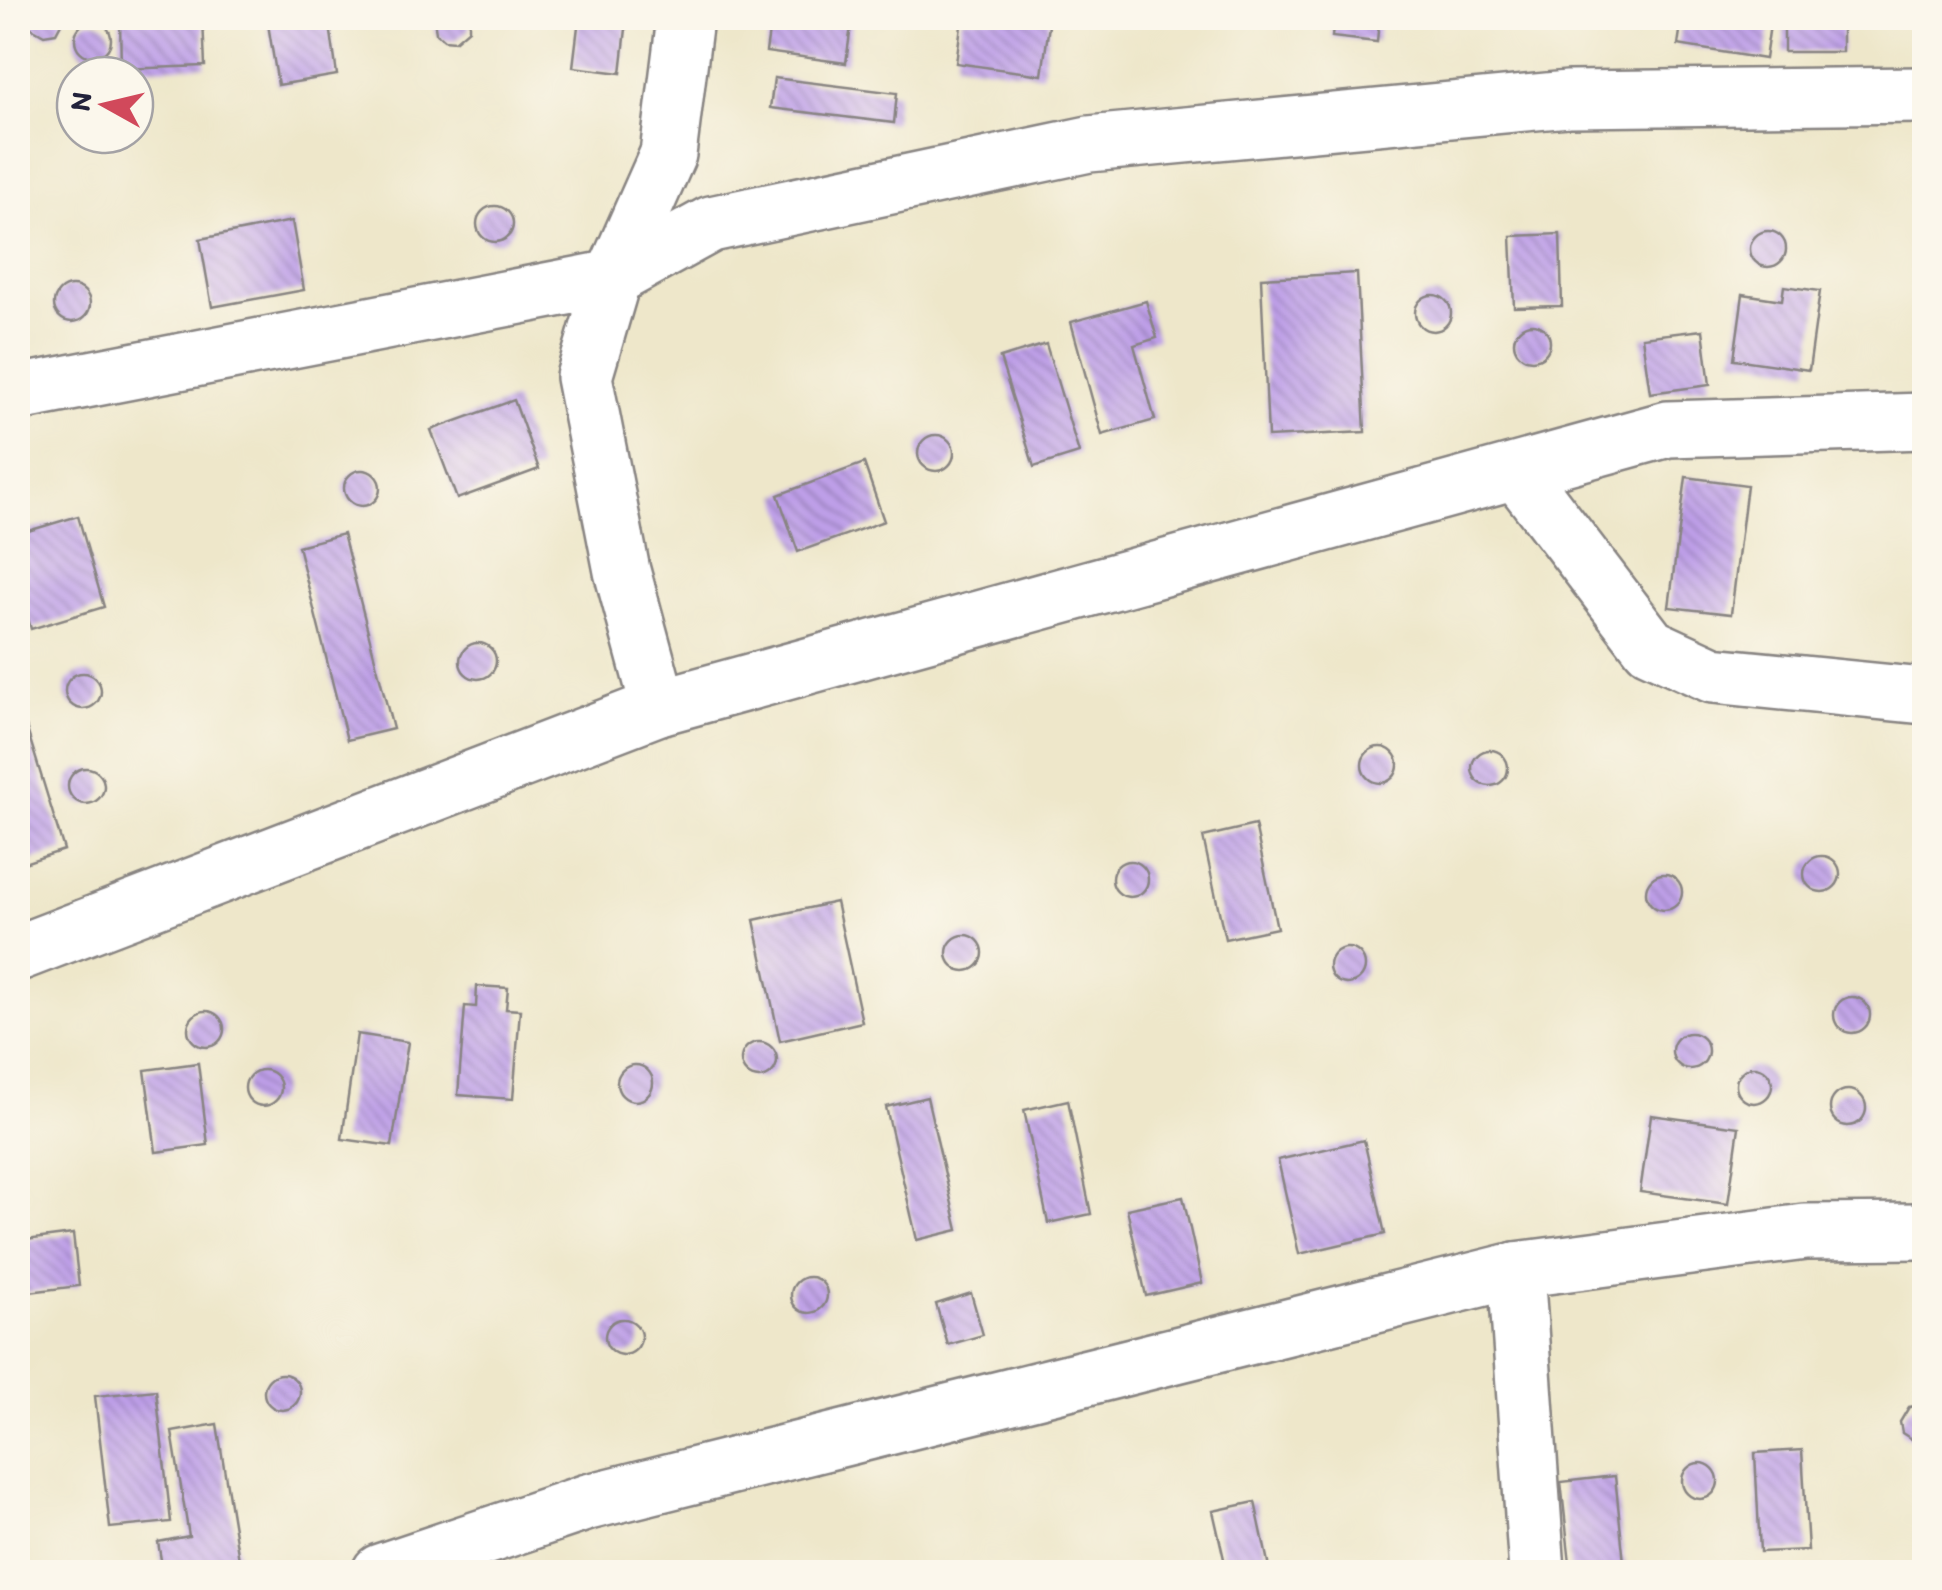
<svg xmlns="http://www.w3.org/2000/svg" width="1942" height="1590" viewBox="0 0 1942 1590" font-family="Itim,sans-serif">
<defs>
<pattern id="building-back-hatch" width="6" height="6" patternUnits="userSpaceOnUse" patternTransform="scale(2.5)"><rect width="6" height="6" fill="#be9fe8"/><path d="M-1 5l2 2M0 0l6 6M5-1l2 2" fill="none" stroke="#9a81bd"/></pattern>
</defs>
<rect width="100%" height="100%" fill="#fbf7ec"/>
<filter id="ink" filterUnits="userSpaceOnUse"><feTurbulence type="fractalNoise" baseFrequency=".01" numOctaves="2"/><feDisplacementMap in="SourceGraphic" scale="20" xChannelSelector="R" yChannelSelector="G"/><feConvolveMatrix kernelMatrix="1 2 1 2 8 2 1 2 1" color-interpolation-filters="sRGB"/></filter>
<filter id="wash" filterUnits="userSpaceOnUse"><feTurbulence type="fractalNoise" baseFrequency=".0048" numOctaves="4" result="noise"/><feDisplacementMap in="SourceGraphic" scale="40" xChannelSelector="R" yChannelSelector="G"/><feGaussianBlur stdDeviation="2.25" result="paint"/><feColorMatrix in="noise" values="0 0 0 0 0 0 0 0 0 0 0 0 0 0 0 0 0 1.4 0 .05"/><feComposite in="paint" operator="in"/></filter>
<g filter="url(#wash)">
<rect width="100%" height="100%" fill="#eee7ca"/>
<g id="blocks">
<!-- building -->
<g fill="url(#building-back-hatch)">
<path d="M 27,18 L 64,18 L 56,33 L 44,35 L 30,27 Z"/>
<path d="M 120,18 L 203,18 L 205,66 L 121,69 Z"/>
<path d="M 267,18 L 329,18 L 337,75 L 278,85 Z"/>
<path d="M 434,18 L 469,18 L 469,29 L 455,41 L 444,40 L 436,33 Z"/>
<path d="M 579,18 L 627,20 L 621,73 L 573,67 Z"/>
<path d="M 771,18 L 852,18 L 846,63 L 766,52 Z"/>
<path d="M 962,18 L 1050,18 L 1042,75 L 956,63 Z"/>
<path d="M 1229,18 L 1303,18 L 1303,25 L 1229,22 Z"/>
<path d="M 1334,18 L 1379,18 L 1377,42 L 1332,37 Z"/>
<path d="M 1682,18 L 1771,18 L 1765,59 L 1678,45 Z"/>
<rect x="1784" y="18" width="58" height="34"/>
<circle cx="93" cy="39" r="18"/>
<path d="M 774,78 L 897,93 L 894,123 L 770,108 Z"/>
<circle cx="495" cy="224" r="18"/>
<path d="M 292,221 L 304,290 L 212,307 L 200,239 Z"/>
<circle cx="1768" cy="249" r="18"/>
<path d="M 1560,234 L 1562,306 L 1514,307 L 1511,236 Z"/>
<path d="M 1357,273 L 1365,432 L 1268,437 L 1261,278 Z"/>
<circle cx="72" cy="304" r="18"/>
<path d="M 1784,286 L 1820,291 L 1809,370 L 1734,359 L 1743,294 L 1782,300 Z"/>
<circle cx="1433" cy="313" r="18"/>
<path d="M 1146,301 L 1157,338 L 1134,345 L 1155,420 L 1102,435 L 1071,322 Z"/>
<circle cx="1532" cy="342" r="18"/>
<path d="M 1703,330 L 1710,385 L 1650,393 L 1642,337 Z"/>
<path d="M 1046,344 L 1079,453 L 1034,467 L 1000,358 Z"/>
<path d="M 514,400 L 539,469 L 457,499 L 431,430 Z"/>
<circle cx="936" cy="453" r="18"/>
<path d="M 864,463 L 884,521 L 798,552 L 778,495 Z"/>
<circle cx="362" cy="488" r="18"/>
<path d="M 1686,477 L 1747,485 L 1731,614 L 1669,607 Z"/>
<path d="M 78,516 L 104,607 L 31,629 L 18,583 L 18,534 Z"/>
<path d="M 343,534 L 393,729 L 347,740 L 298,546 Z"/>
<circle cx="478" cy="661" r="18"/>
<circle cx="83" cy="691" r="18"/>
<path d="M 18,700 L 64,850 L 18,865 Z"/>
<circle cx="1380" cy="765" r="18"/>
<circle cx="1490" cy="768" r="18"/>
<circle cx="86" cy="786" r="18"/>
<path d="M 1255,825 L 1277,928 L 1225,939 L 1203,837 Z"/>
<path d="M 1924,846 L 1924,879 L 1918,872 L 1916,861 Z"/>
<circle cx="1822" cy="874" r="18"/>
<circle cx="1130" cy="879" r="18"/>
<circle cx="1664" cy="892" r="18"/>
<path d="M 836,902 L 862,1022 L 780,1041 L 754,920 Z"/>
<circle cx="965" cy="953" r="18"/>
<circle cx="1347" cy="966" r="18"/>
<path d="M 477,986 L 508,988 L 506,1009 L 520,1010 L 513,1099 L 458,1095 L 465,1006 L 476,1007 Z"/>
<circle cx="1852" cy="1015" r="18"/>
<circle cx="206" cy="1029" r="18"/>
<circle cx="1690" cy="1051" r="18"/>
<path d="M 357,1034 L 408,1042 L 392,1146 L 342,1139 Z"/>
<circle cx="759" cy="1060" r="18"/>
<path d="M 198,1063 L 208,1145 L 156,1152 L 145,1070 Z"/>
<circle cx="635" cy="1083" r="18"/>
<circle cx="1754" cy="1085" r="18"/>
<circle cx="263" cy="1088" r="18"/>
<circle cx="1848" cy="1108" r="18"/>
<path d="M 927,1097 L 958,1230 L 917,1240 L 886,1107 Z"/>
<path d="M 1068,1100 L 1091,1214 L 1048,1223 L 1024,1110 Z"/>
<path d="M 1651,1115 L 1739,1127 L 1728,1204 L 1640,1192 Z"/>
<path d="M 1364,1140 L 1385,1234 L 1299,1254 L 1278,1160 Z"/>
<path d="M 1183,1197 L 1202,1283 L 1146,1296 L 1127,1209 Z"/>
<path d="M 73,1234 L 79,1286 L 20,1293 L 18,1241 Z"/>
<circle cx="809" cy="1295" r="18"/>
<path d="M 971,1293 L 983,1335 L 948,1345 L 936,1304 Z"/>
<circle cx="623" cy="1337" r="18"/>
<circle cx="282" cy="1392" r="18"/>
<path d="M 156,1390 L 171,1522 L 110,1528 L 95,1396 Z"/>
<path d="M 1921,1405 L 1924,1407 L 1924,1441 L 1916,1442 L 1902,1433 L 1900,1422 L 1909,1407 Z"/>
<path d="M 217,1424 L 239,1560 L 163,1572 L 158,1542 L 189,1536 L 172,1432 Z"/>
<path d="M 1802,1450 L 1808,1550 L 1760,1552 L 1755,1453 Z"/>
<circle cx="1700" cy="1481" r="18"/>
<path d="M 1615,1476 L 1625,1572 L 1571,1572 L 1561,1482 Z"/>
<path d="M 1255,1502 L 1270,1572 L 1227,1572 L 1213,1511 Z"/>
<path d="M 826,1566 L 838,1569 L 843,1572 L 815,1572 Z"/>
</g>
</g>
</g>
<g filter="url(#ink)">
<use href="#blocks" fill-opacity="0" stroke="#888482" stroke-width="2.5"/>
<g fill="none" stroke-linecap="round" stroke-linejoin="round">
<defs>
<g id="minor">
<path d="M 18,393 L 613,278 L 711,224 L 1089,144 L 1568,99 L 1924,95"/>
<path d="M 1517,472 L 1650,646 L 1713,675 L 1924,696"/>
<path d="M 659,707 L 622,571 L 584,377 L 613,278 L 668,154 L 685,18"/>
<path d="M 18,953 L 659,707 L 1668,429 L 1924,421"/>
<path d="M 1516,1270 L 1537,1572"/>
<path d="M 380,1572 L 588,1502 L 1516,1270 L 1805,1232 L 1924,1231"/>
</g>
</defs>
<!-- minor casing -->
<use href="#minor" stroke="#888482" stroke-width="60"/>
<!-- minor -->
<use href="#minor" stroke="#fff" stroke-width="55"/>
</g>
</g>
<!-- margin -->
<rect width="1942" height="1590" fill="none" stroke="#fbf7ec" stroke-width="60"/>
<!-- north arrow -->
<g transform="translate(105 105) rotate(278)"><circle r="48" fill="#fbf7ec" stroke="#a4a2a5" stroke-width="2.5"/>
<path d="M0-8L18 38L0 25L-18 38Z" fill="#d1495b"/>
<text y="-15" font-size="28" font-weight="bold" text-anchor="middle" fill="#22223b">N</text>
</g>
</svg>
